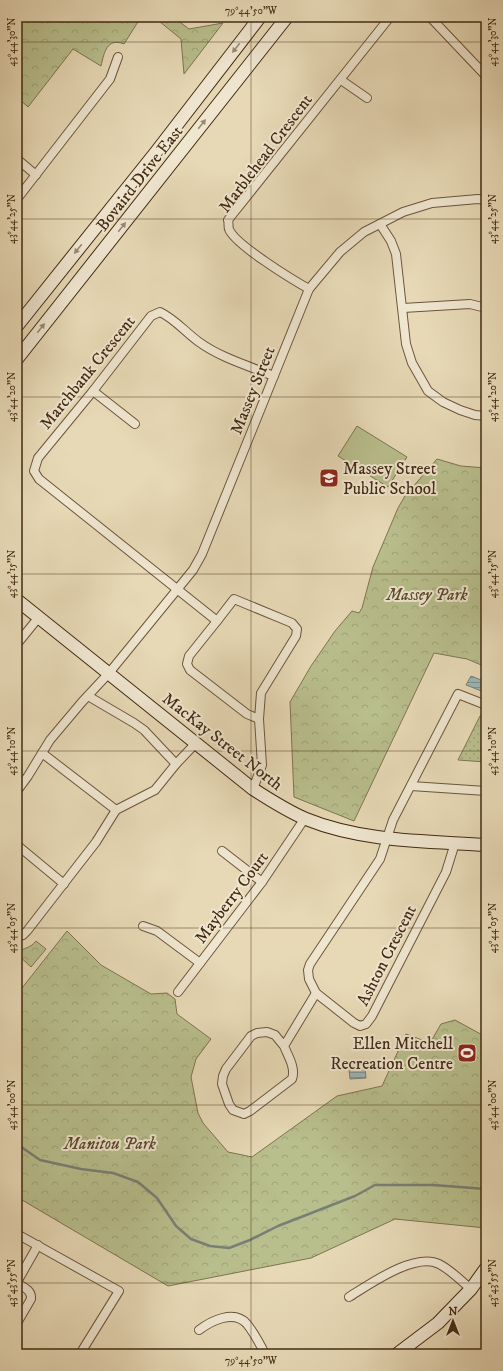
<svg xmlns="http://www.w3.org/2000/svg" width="503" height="1371" viewBox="0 0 503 1371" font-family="'IM FELL DW Pica',serif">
<defs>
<pattern id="grass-dots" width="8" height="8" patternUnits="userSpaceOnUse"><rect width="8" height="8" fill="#b8be8c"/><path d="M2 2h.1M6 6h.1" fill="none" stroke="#9fa378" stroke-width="1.8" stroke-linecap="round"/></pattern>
<pattern id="park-crowns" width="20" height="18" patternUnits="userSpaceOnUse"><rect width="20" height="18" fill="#b8be8c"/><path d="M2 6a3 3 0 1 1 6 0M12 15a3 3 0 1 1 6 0" fill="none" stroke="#9fa378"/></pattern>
<pattern id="water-rules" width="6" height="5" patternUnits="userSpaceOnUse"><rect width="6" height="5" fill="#9bb7b8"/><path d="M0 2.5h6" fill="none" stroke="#809594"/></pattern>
</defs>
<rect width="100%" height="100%" fill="#e7d9b6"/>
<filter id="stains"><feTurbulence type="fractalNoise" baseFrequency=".005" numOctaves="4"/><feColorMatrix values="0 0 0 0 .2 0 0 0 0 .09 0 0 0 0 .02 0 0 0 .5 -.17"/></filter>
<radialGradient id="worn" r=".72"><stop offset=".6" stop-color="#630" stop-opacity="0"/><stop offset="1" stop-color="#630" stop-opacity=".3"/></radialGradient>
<!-- grass -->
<path fill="url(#grass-dots)" stroke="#7e7450" d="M 480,716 L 486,718 L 486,727 L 481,736 L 486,738 L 486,762 L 458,760 Z"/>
<!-- park -->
<g fill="url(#park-crowns)" stroke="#7e7450">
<path d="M 17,17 L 141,17 L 124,44 C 107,37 104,53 101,66 L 73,49 L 28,107 L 17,97 Z"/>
<path d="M 154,17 L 173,17 L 189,29 L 223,23 L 184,74 L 181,39 Z"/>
<path d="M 437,459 L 461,466 L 486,468 L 486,667 L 467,659 L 434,653 L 354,821 L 294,797 L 290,702 L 311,666 L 335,631 L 352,611 L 359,613 L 362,608 L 373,567 L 398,508 L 405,496 Z"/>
<path d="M 67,931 L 101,965 L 151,994 L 167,993 L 175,999 L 177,1014 L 211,1039 L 196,1059 L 191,1077 L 198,1113 L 203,1123 L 228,1152 L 252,1157 L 337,1096 L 382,1086 L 406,1034 L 430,1043 L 441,1024 L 455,1020 L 486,1037 L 486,1228 L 395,1219 L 311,1258 L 168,1286 L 17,1197 L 17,984 L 22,988 Z"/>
<path d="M 36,941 L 46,949 L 31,967 L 17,954 C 21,948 30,949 36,941 Z"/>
</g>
<!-- pitch -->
<path fill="#b8be8c" stroke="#7e7450" d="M 357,426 L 407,457 L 388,487 L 338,456 Z"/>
<!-- water -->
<g fill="url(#water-rules)" stroke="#787f76">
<path d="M 471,676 L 486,682 L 486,688 L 484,692 L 466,685 Z"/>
<path d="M 365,1068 L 366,1078 L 350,1079 L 349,1069 Z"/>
</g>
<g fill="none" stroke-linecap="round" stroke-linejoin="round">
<!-- stream -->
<path stroke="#787f76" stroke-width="2.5" d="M 17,1144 L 40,1160 L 81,1169 L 113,1173 L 138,1182 L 157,1198 L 176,1226 L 191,1239 L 210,1246 L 229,1248 L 250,1240 L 278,1226 L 355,1196 L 375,1185 L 433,1185 L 486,1189"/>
<defs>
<g id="street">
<path d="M 430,17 L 486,76"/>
<path d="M 341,80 L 367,98"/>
<path d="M 17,159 L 36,175"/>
<path d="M 17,199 L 110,79 L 118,57"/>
<path d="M 380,224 L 391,241 L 396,254 L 406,344 L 412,363 L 428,391 L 443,402 L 460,410 L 475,415 L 486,416"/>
<path d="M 309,289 C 293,280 234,244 229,229 C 228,227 229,222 228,220 L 390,17"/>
<path d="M 403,308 L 470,304 L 486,308"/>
<path d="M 93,391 L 135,424"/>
<path d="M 217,621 L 189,656 L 187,664 L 190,670 L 247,714 L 259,719"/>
<path d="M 17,644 L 39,617"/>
<path d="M 88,696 L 134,723 L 144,730 L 176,764"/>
<path d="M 42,753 L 116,810"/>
<path d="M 411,786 L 486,791"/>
<path d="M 253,789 L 262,765 L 259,719 L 261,693 L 296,636 L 297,629 L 292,623 L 234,599 L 217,621 L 39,479 L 34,471 L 38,458 L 93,391 L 151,316 L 160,312 C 175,319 185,332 199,342 C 221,358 249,366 274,376"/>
<path d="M 17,791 L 28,776 L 50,740 L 82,702 L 109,673 L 193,570 L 202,554 L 309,289 L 340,252 L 364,232 L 403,212 L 432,203 L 478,199 L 486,200"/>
<path d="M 455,843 L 446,872 L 372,1016 L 366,1024 L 360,1026 L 354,1023 L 316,993 L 309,979 L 308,970 L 310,964 L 380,859 L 393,820 L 458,694 L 486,705"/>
<path d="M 17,845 L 64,884"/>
<path d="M 222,851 L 262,882"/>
<path d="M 143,926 L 157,931 L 200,963"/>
<path d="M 17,937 L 23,935 L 27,931 L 96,842 L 116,810 L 155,790 L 176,764 L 196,743"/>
<path d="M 178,992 L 262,882 L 305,818"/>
<path d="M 284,1046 C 288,1056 296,1068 292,1079 L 250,1111 L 244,1114 L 233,1110 L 229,1104 L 222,1084 L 223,1076 L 226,1069 L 251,1036 L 257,1033 L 267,1032 L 275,1035 L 284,1046 L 316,993"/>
<path d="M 17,1234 L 119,1291 L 80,1354"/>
<path d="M 17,1282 L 38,1245"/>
<path d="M 17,1283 C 23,1287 32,1290 31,1299 L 17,1323"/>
<path d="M 349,1297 C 370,1284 415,1252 439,1264 C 451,1270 461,1281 471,1289"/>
<path d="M 199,1330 C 211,1321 234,1309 247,1324 C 254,1333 260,1344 265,1354"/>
</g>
<g id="secondary">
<path d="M 17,326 L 156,152 L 260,17"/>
<path d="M 17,359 L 287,17"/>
<path d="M 17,600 L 253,789 C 270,800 287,811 306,819 C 363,842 426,841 486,845"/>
<path d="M 397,1354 L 438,1323 L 471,1289 L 486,1268"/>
</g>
</defs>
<!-- street casing -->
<use href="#street" stroke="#6c563c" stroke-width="10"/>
<!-- secondary casing -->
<use href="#secondary" stroke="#432a13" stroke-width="14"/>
<!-- street -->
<use href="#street" stroke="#efe6d0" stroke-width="8"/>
<!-- secondary -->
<use href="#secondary" stroke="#efe6d0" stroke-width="12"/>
</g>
<!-- one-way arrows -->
<defs><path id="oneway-solid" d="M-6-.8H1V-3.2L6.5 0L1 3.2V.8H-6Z"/></defs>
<g fill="#998872">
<use href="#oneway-solid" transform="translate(236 48) rotate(128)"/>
<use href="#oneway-solid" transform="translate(202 124) rotate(-52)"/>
<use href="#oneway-solid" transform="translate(122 227) rotate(-51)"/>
<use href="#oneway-solid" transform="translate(78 249) rotate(129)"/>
<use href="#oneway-solid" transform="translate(41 328) rotate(-52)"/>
</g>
<!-- ticks -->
<path fill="none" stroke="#432a13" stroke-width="1" stroke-opacity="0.45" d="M 251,17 L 251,1354M 17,42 L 486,42M 17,219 L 486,219M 17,397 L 486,397M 17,574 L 486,574M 17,751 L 486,751M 17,928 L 486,928M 17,1105 L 486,1105M 17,1283 L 486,1283"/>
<!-- icons -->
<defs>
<symbol id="school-square" viewBox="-11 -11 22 22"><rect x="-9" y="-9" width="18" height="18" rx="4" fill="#8f2418" stroke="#efe6d0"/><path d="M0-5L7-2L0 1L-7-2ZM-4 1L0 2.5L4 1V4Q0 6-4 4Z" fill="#fff"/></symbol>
<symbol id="stadium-square" viewBox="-11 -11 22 22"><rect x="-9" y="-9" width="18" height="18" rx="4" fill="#8f2418" stroke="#efe6d0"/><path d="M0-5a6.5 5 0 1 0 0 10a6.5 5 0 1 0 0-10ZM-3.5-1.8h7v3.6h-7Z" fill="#fff"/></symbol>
</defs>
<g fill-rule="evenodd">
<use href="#school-square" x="318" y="467" width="22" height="22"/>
<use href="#stadium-square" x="456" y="1042" width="22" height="22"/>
</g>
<g text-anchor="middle" stroke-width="4" stroke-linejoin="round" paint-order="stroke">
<!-- street labels -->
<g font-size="17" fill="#432a13" stroke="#efe6d0">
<text transform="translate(265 153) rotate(-53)" y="6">Marblehead Crescent</text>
<text transform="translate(139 178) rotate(-52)" y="6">Bovaird Drive East</text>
<text transform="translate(87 372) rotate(-51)" y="6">Marchbank Crescent</text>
<text transform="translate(252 390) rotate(-68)" y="6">Massey Street</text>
<text transform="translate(223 741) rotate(38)" y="6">MacKay Street North</text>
<text transform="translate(231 897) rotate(-53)" y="6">Mayberry Court</text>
<text transform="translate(386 955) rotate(-63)" y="6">Ashton Crescent</text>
</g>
<!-- poi labels -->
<g font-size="17" fill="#432a13" stroke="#efe6d0" text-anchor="start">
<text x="343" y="474">Massey Street<tspan x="343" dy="20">Public School</tspan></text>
<text x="453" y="1049" text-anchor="end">Ellen Mitchell<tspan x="453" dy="20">Recreation Centre</tspan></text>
</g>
<!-- park labels -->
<g font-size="17" font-style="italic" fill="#5a482b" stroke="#efe6d0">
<text x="427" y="600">Massey Park</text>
<text x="110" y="1149">Manitou Park</text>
</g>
</g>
<!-- margin -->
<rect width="503" height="1371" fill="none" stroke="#e7d9b6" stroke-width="44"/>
<!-- north arrow -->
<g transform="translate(453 1321)" stroke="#efe6d0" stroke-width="3" paint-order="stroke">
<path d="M0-3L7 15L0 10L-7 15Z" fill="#432a13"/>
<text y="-6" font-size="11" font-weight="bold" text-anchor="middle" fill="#432a13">N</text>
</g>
<rect x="22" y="22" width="459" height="1327" fill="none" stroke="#432a13" stroke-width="1.5"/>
<g font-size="10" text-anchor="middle" fill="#432a13">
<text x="251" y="14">79°44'50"W</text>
<text transform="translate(11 42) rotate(-90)" y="4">43°44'30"N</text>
<text transform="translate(492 42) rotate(-90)" y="4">43°44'30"N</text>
<text transform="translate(11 219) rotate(-90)" y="4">43°44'25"N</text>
<text transform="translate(492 219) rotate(-90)" y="4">43°44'25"N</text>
<text transform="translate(11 397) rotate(-90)" y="4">43°44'20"N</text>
<text transform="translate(492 397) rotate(-90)" y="4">43°44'20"N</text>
<text transform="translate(11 574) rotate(-90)" y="4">43°44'15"N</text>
<text transform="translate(492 574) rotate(-90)" y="4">43°44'15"N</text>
<text transform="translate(11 751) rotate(-90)" y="4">43°44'10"N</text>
<text transform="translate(492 751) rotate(-90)" y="4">43°44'10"N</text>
<text transform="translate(11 928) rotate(-90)" y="4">43°44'05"N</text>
<text transform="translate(492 928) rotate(-90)" y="4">43°44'05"N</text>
<text transform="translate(11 1105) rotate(-90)" y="4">43°44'00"N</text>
<text transform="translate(492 1105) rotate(-90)" y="4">43°44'00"N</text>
<text transform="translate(11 1283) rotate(-90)" y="4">43°43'55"N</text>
<text transform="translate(492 1283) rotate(-90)" y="4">43°43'55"N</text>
<text x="251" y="1364">79°44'50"W</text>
</g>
<rect width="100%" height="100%" filter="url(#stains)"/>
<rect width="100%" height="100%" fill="url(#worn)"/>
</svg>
